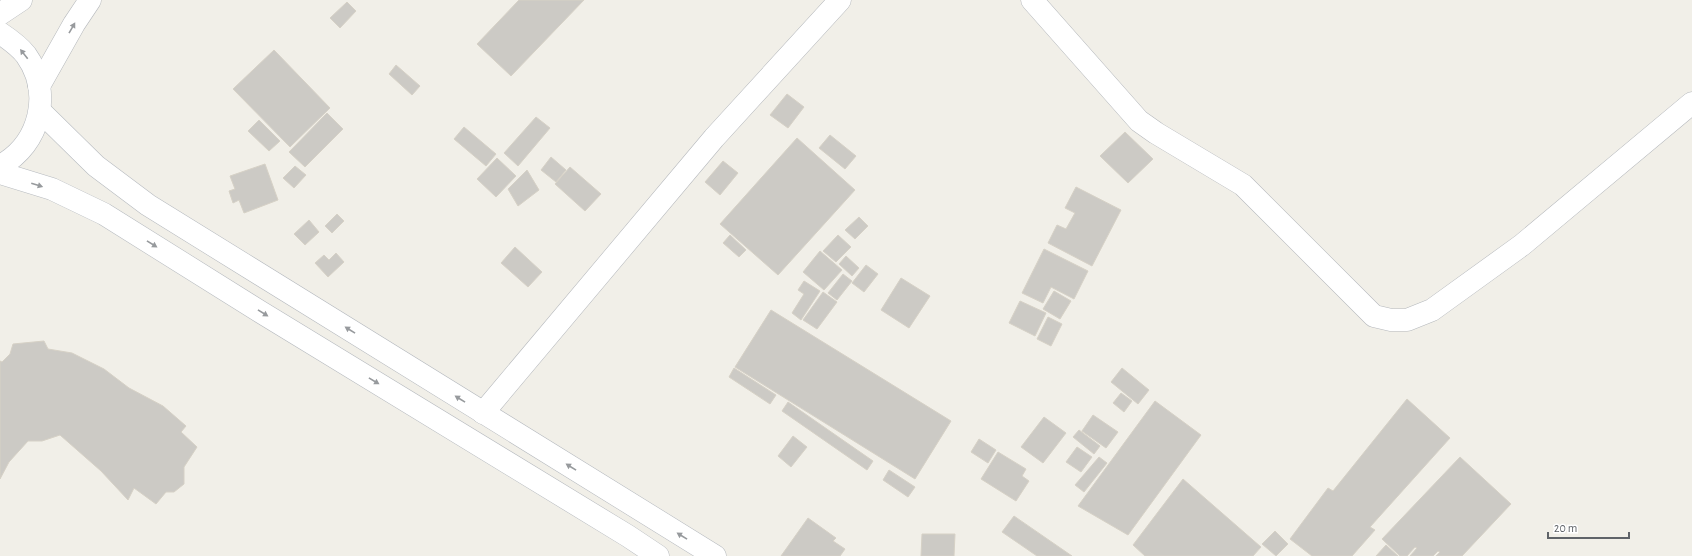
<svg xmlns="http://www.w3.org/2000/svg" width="1692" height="556" viewBox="0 0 1692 556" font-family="'Alegreya Sans',sans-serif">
<rect width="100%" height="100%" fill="#f1efe8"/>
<!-- building -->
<g fill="#cccac5" stroke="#d6d1c6">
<path d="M 519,0 L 584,0 L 511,76 L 477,44 Z"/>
<path d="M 347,2 L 356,11 L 340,28 L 330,18 Z"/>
<path d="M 274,50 L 330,108 L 290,147 L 233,89 Z"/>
<path d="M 396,65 L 420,86 L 412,95 L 389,74 Z"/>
<path d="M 787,94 L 804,107 L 788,128 L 770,115 Z"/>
<path d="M 327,113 L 343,129 L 305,167 L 289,152 Z"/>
<path d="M 536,117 L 550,128 L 518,166 L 504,153 Z"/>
<path d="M 259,120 L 280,141 L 269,151 L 248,131 Z"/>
<path d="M 464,127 L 496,154 L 486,166 L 454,139 Z"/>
<path d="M 1125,132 L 1153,159 L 1128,183 L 1100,156 Z"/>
<path d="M 830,135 L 856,156 L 845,169 L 819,148 Z"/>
<path d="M 797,138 L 855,190 L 778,275 L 720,224 Z"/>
<path d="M 551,157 L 566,170 L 556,182 L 541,170 Z"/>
<path d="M 497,158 L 516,176 L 496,197 L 477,179 Z"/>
<path d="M 723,161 L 738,173 L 720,195 L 705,182 Z"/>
<path d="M 265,164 L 278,200 L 244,213 L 239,200 L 233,203 L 229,191 L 235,189 L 230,176 Z"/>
<path d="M 295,166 L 306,175 L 294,188 L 283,178 Z"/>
<path d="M 570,167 L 601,194 L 585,211 L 555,184 Z"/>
<path d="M 527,170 L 539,190 L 518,206 L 508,189 Z"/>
<path d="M 1076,187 L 1121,210 L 1092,266 L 1048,243 L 1057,225 L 1066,229 L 1075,213 L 1065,208 Z"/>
<path d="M 337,214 L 344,221 L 332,233 L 325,226 Z"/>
<path d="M 859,217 L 868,226 L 855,239 L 845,230 Z"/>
<path d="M 309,220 L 319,232 L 305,245 L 294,234 Z"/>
<path d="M 730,235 L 746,250 L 739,257 L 723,243 Z"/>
<path d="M 838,235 L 851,247 L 836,262 L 823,251 Z"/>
<path d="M 515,247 L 542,272 L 528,287 L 501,263 Z"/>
<path d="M 1044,249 L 1088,271 L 1074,299 L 1051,287 L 1043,303 L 1022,293 Z"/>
<path d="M 820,251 L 842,270 L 824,290 L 803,272 Z"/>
<path d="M 336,253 L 344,262 L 328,277 L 315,263 L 324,255 L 329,260 Z"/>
<path d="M 846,256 L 859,268 L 852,276 L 839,264 Z"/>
<path d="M 866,265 L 878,274 L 864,292 L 852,283 Z"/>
<path d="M 843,274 L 852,281 L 837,300 L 828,293 Z"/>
<path d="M 901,278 L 930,296 L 909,328 L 881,310 Z"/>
<path d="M 804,281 L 820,291 L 801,320 L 792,313 L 804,294 L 798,290 Z"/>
<path d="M 1054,291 L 1071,301 L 1060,319 L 1043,309 Z"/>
<path d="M 823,292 L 837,302 L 817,329 L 803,320 Z"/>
<path d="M 1020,301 L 1046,313 L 1035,336 L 1009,323 Z"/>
<path d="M 771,310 L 951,421 L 915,479 L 735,367 Z"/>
<path d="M 1048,317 L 1062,324 L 1051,346 L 1037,339 Z"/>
<path d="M 44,341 L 48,349 L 72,353 L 104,369 L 129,388 L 163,406 L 186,426 L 181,432 L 197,447 L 184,467 L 184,484 L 174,492 L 166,492 L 156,504 L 134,488 L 128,500 L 101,471 L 60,435 L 42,441 L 28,441 L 9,462 L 0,479 L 0,361 L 2,362 L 10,354 L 13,344 Z"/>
<path d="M 734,368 L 776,395 L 770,404 L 729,377 Z"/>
<path d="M 1122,368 L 1149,390 L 1138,404 L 1111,382 Z"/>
<path d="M 1121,393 L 1132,401 L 1124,412 L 1113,403 Z"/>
<path d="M 1407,399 L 1450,438 L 1370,527 L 1375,530 L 1352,556 L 1312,556 L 1290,539 L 1328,488 L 1333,491 Z"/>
<path d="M 1155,401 L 1201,435 L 1128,535 L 1078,506 Z"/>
<path d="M 788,402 L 873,461 L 867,470 L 782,411 Z"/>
<path d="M 1093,415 L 1118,432 L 1106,448 L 1082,431 Z"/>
<path d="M 1044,417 L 1066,433 L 1043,463 L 1021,447 Z"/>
<path d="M 1079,430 L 1100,446 L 1094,454 L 1073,437 Z"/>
<path d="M 793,436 L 807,447 L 791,467 L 778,456 Z"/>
<path d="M 979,439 L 996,450 L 988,463 L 971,452 Z"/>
<path d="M 1077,447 L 1092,457 L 1081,472 L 1066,462 Z"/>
<path d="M 998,452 L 1026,469 L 1022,476 L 1029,481 L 1016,501 L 981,479 Z"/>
<path d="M 1099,457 L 1107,463 L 1084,492 L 1075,485 Z"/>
<path d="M 1460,457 L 1511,504 L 1462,556 L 1436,556 L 1440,552 L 1438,551 L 1433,556 L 1410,556 L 1417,548 L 1415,547 L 1407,556 L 1400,556 L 1382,539 Z"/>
<path d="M 889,470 L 915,487 L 908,497 L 883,480 Z"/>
<path d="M 1183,479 L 1261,547 L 1253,556 L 1145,556 L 1133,545 Z"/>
<path d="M 1014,516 L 1072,556 L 1037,556 L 1002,532 Z"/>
<path d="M 808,518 L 836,538 L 833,541 L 845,549 L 840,556 L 781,556 Z"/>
<path d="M 1275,531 L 1288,544 L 1276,556 L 1262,544 Z"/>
<path d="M 922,534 L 955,534 L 954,556 L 921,556 Z"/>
<path d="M 1386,545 L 1398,556 L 1376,556 Z"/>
</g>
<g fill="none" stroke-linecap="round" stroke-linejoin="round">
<defs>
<g id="minor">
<path d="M 1032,0 L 1139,121 L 1156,133 L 1243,185 L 1374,316 L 1391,320 L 1407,320 L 1432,310 L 1522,245 L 1692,103"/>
<path d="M 483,413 L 714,138 L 840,0"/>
</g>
<g id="tertiary">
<path d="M 0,14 L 21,0"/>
<path d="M 39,86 L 74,24 L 90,0"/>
</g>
<g id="secondary">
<path d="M 0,33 C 9,39 19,46 26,55 C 53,93 40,144 0,166"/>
<path d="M 40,111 L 96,166 L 148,205 L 715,556"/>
<path d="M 0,173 L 52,189 L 104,214 L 259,311 L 628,536 L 658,556"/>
</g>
</defs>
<!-- minor casing -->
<use href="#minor" stroke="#b5b8bc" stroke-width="23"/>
<!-- tertiary casing -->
<use href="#tertiary" stroke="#b5b8bc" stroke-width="23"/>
<!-- secondary casing -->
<use href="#secondary" stroke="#b6babf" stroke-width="23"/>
<!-- minor -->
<use href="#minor" stroke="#fff" stroke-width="22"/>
<!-- tertiary -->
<use href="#tertiary" stroke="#fff" stroke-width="22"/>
<!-- secondary -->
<use href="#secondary" stroke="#fff" stroke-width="22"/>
</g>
<!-- one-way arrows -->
<defs><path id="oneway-solid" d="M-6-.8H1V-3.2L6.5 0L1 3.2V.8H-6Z"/></defs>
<g fill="#979a9d">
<use href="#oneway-solid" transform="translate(72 28) rotate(-60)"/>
<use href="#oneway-solid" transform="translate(24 54) rotate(-128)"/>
<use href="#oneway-solid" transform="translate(37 185) rotate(17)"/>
<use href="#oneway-solid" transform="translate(152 244) rotate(32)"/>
<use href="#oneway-solid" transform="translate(263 313) rotate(32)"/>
<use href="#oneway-solid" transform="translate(350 330) rotate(-148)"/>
<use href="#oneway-solid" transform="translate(374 381) rotate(31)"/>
<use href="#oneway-solid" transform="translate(460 399) rotate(-148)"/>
<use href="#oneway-solid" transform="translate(571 467) rotate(-148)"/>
<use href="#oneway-solid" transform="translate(682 536) rotate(-148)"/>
</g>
<!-- scale -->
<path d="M1548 532v6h81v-6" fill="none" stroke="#5f6368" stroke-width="2"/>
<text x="1554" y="532" font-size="12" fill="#5f6368" stroke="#ffffff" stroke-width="3" paint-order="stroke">20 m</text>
</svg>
